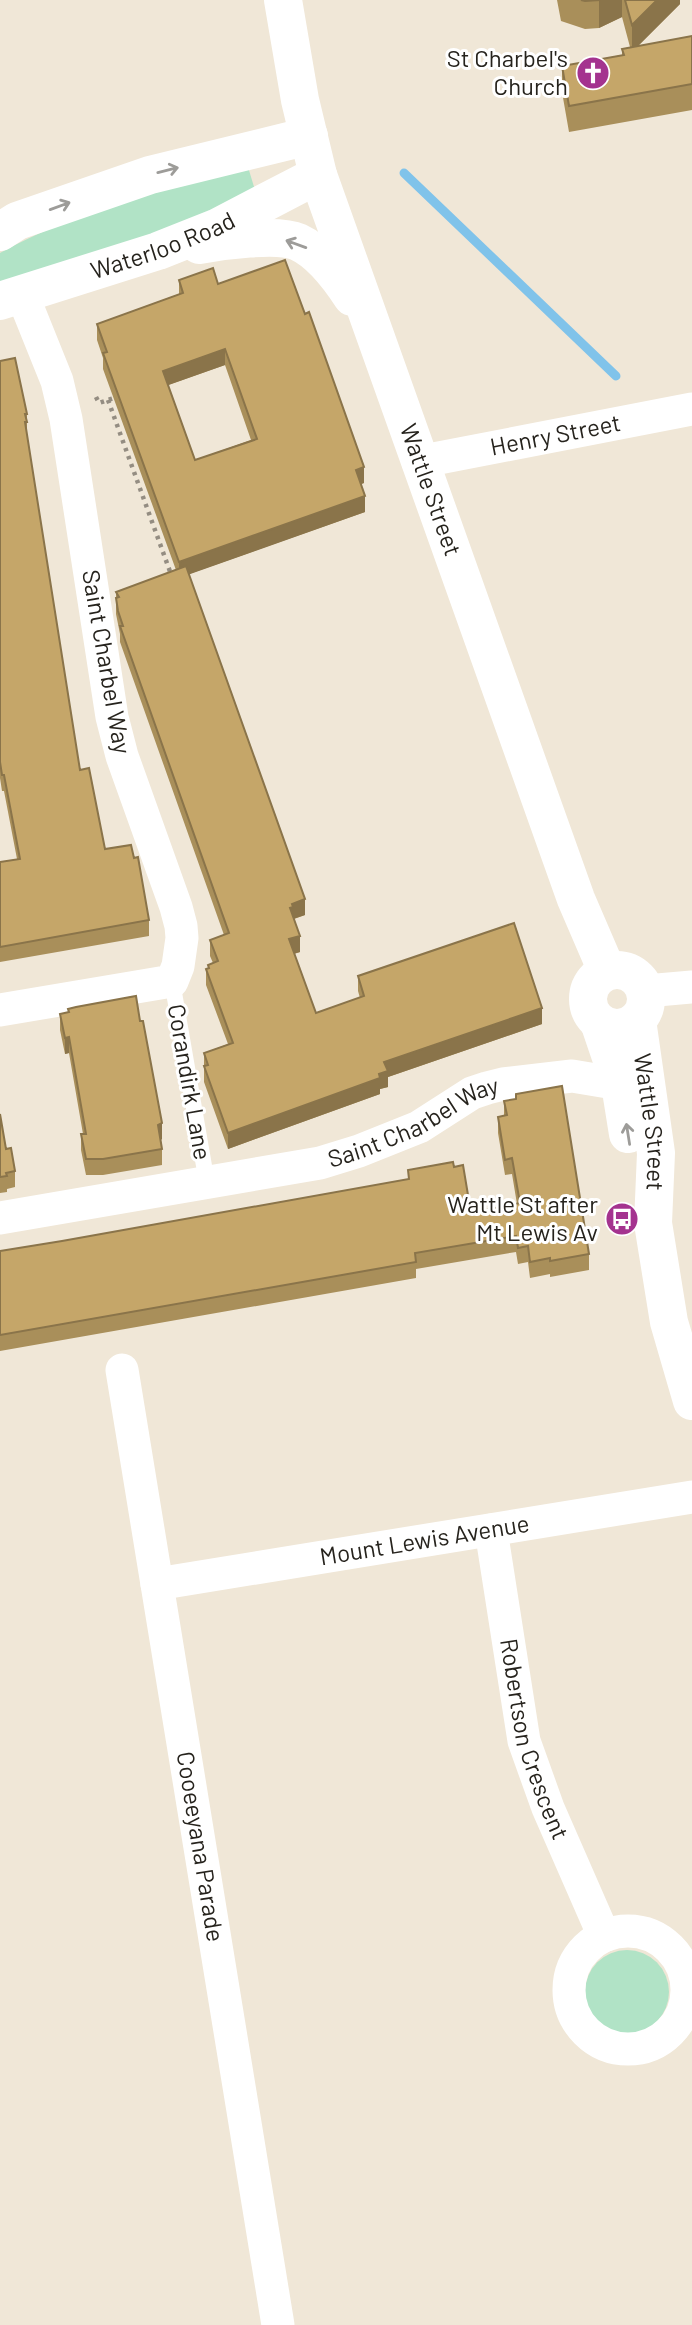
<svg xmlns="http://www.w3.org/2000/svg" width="692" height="2325" viewBox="0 0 692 2325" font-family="Barlow,sans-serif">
<rect width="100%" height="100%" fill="#f0e7d7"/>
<!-- green -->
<g fill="#b1e3c6">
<path d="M 248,167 L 255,190 L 225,211 L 0,282 L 0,253 C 80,209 161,191 248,167 Z"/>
<circle cx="627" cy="1992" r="42"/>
</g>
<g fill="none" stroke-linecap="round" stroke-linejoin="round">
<!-- stream -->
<path stroke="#80c3ea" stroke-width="9" d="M 404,173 L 616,376"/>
<!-- path -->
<g stroke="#948d82" stroke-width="4.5" stroke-dasharray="3.5 5" stroke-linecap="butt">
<path d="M 96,397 L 99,403 L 114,398"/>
<path d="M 108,400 L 172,577"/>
<path d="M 686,2001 L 692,1998"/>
</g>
<!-- service -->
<path stroke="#fff" stroke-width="16" d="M 172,981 L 207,1183"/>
<!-- minor -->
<g stroke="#fff" stroke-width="33">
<path id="s1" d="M 418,462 L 692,409"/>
<path d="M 646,991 L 692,987"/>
<path d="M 0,1010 L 172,981 L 178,966 L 182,938 L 181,926 L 176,907 L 122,756 L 112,717 L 66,419 L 57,381 L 22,294"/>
<path id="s2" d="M 0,1218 L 320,1163 L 359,1151 L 419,1127 L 472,1093 L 487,1088 L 503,1084 L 572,1076 L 620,1084"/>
<path id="s3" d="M 122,1370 L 278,2325"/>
<path id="s4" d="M 491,1530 L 524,1741 L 548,1808 L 604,1936"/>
<path id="s5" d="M 157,1584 L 692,1497"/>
<circle cx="628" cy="1990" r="59"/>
</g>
<!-- secondary -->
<g stroke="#fff" stroke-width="38">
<path id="s6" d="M 283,0 L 300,100 L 318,175 L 576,899 L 607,971"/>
<path d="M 0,232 L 17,221 L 150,175 L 309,136"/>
<path d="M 199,245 C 221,241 278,233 298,242 C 320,252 339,277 352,297"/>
<path id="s7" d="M 0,301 L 158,251 L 216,228 L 318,175"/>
<circle cx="617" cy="999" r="29"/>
<path id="s8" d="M 637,1020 L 656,1153 L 653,1223 L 669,1322 L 692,1401"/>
<path d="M 599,1022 L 620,1084 L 628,1134"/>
</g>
</g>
<!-- wall -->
<g fill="#a98f5a" fill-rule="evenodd">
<path d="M 557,0 L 680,0 L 680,4 L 638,46 L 692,36 L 692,110 L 569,132 L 562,92 L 562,66 L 622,55 L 622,49 L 630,47 L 622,17 L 599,28 L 585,29 L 561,21 Z"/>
<path d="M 179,280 L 218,284 L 364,483 L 361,484 L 365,512 L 189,574 L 305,915 L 294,919 L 300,952 L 294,954 L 316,1013 L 360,998 L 358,991 L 358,976 L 542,1024 L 388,1077 L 388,1087 L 380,1089 L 380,1094 L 228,1149 L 204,1082 L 204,1053 L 228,1044 L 206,985 L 206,969 L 208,968 L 208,965 L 213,963 L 210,956 L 210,940 L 224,935 L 120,642 L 120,634 L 116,614 L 116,592 L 176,570 L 103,369 L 103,358 L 97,340 L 97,324 L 179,294 ZM 225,365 L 251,440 L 195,460 L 168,385 Z"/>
<path d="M 0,361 L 27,414 L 27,434 L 80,770 L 105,849 L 134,858 L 149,920 L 149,936 L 0,962 L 0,862 L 17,859 L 4,791 L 2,791 L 0,778 Z"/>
<path d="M 60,1014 L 162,1139 L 161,1140 L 162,1149 L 162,1165 L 103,1175 L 86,1175 L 81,1150 L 81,1134 L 83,1134 L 69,1053 L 65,1054 L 60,1030 Z"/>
<path d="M 516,1094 L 589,1254 L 589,1270 L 550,1277 L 550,1274 L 530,1278 L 528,1262 L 518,1264 L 516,1252 L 416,1269 L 416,1278 L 0,1351 L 0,1251 L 62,1241 L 408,1180 L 408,1170 L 454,1167 L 471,1213 L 517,1204 L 512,1174 L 505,1175 L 498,1133 L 498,1117 L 504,1116 L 504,1101 L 516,1099 Z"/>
<path d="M 0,1114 L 6,1149 L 15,1171 L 15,1187 L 7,1189 L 7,1192 L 0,1193 Z"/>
</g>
<!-- shaded-wall -->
<g fill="#8a744a">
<path d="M 600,0 L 622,0 L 622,17 L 599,28 L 599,1 Z"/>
<path d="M 657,0 L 680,0 L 680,4 L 632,52 L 632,25 Z"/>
<path d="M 225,349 L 225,365 L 163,387 L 163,371 Z"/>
<path d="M 364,467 L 364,483 L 356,486 L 356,470 Z"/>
<path d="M 365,496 L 365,512 L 179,578 L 179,562 Z"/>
<path d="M 305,899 L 305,915 L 293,919 L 290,908 L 292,904 Z"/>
<path d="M 300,936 L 300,952 L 289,955 L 289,939 Z"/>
<path d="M 542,1008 L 542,1024 L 388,1077 L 388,1087 L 380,1089 L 380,1094 L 228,1149 L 228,1133 L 379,1074 L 384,1062 Z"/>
<path d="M 69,1037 L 69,1053 L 65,1054 L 65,1038 Z"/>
<path d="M 162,1123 L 162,1139 L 158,1140 L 158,1125 Z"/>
</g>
<!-- building -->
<g fill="#c5a669" stroke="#8a744a" stroke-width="2" fill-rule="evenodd">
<path d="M 581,0 L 600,0 L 585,1 Z"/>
<path d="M 625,0 L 657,0 L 632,25 Z"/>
<path d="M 692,36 L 692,84 L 569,106 L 562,66 L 624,55 L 622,49 Z"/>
<path d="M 285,260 L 305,314 L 309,312 L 364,467 L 356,470 L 365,496 L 179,562 L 103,353 L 107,352 L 97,324 L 183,293 L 179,280 L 213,268 L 218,284 ZM 225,349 L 257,439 L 195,460 L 163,371 Z"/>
<path d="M 15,358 L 27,414 L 25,414 L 27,422 L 25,422 L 80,770 L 89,768 L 105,849 L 131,845 L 134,858 L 138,857 L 149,920 L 0,947 L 0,862 L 20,859 L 4,775 L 2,775 L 0,762 L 0,361 Z"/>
<path d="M 186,566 L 305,899 L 292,904 L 293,907 L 290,908 L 300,936 L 289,939 L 316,1013 L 364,996 L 358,976 L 514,923 L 542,1008 L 384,1062 L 388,1071 L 379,1074 L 380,1078 L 228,1133 L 204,1066 L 208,1065 L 204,1053 L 233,1043 L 206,969 L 209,968 L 208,965 L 218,961 L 210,940 L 229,933 L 120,626 L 123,626 L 118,611 L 116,598 L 119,597 L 116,592 Z"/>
<path d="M 136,996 L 140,1021 L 143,1021 L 162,1123 L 158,1125 L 162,1149 L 103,1159 L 86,1159 L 81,1134 L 86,1134 L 69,1037 L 65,1038 L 60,1014 L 69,1012 L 68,1009 L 76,1007 Z"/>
<path d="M 562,1086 L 589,1254 L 550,1261 L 550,1258 L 530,1262 L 528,1246 L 518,1248 L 516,1236 L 415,1253 L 416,1262 L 0,1335 L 0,1251 L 62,1241 L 409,1179 L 408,1170 L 453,1162 L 454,1167 L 463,1165 L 471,1213 L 520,1203 L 512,1158 L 505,1160 L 498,1117 L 507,1115 L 504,1101 L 516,1099 L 516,1094 Z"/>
<path d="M 0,1114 L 6,1149 L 11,1148 L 15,1171 L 6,1173 L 7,1176 L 0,1177 Z"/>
</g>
<!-- one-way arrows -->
<defs><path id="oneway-shaft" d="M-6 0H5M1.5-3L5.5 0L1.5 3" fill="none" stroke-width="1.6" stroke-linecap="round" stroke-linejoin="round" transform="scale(1.75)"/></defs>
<g stroke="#9d9c99">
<use href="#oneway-shaft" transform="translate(168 170) rotate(-14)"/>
<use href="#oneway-shaft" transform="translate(60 206) rotate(-20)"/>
<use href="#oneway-shaft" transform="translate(296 244) rotate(-160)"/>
<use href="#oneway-shaft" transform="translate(628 1134) rotate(-99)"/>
</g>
<!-- icons -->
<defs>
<symbol id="church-disc" viewBox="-11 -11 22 22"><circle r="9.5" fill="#a4338f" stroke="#fff"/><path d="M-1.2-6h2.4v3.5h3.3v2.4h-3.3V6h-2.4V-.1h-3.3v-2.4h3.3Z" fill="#fff"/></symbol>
<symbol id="bus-disc" viewBox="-11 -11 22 22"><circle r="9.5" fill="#a4338f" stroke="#fff"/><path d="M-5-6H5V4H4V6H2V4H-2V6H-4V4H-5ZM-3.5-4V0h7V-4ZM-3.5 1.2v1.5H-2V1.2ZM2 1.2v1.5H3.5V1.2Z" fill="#fff"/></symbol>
</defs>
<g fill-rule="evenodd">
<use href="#church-disc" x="574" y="54" width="38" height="38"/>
<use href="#bus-disc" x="603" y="1200" width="38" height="38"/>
</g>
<g text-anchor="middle" stroke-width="6" stroke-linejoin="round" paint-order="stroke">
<!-- poi labels -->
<g font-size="24" fill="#26231d" stroke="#fff" text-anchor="end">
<text x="568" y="67">St Charbel's<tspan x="568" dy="28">Church</tspan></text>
<text x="598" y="1213">Wattle St after<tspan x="598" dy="28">Mt Lewis Av</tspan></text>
</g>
<!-- street labels -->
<g font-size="24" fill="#26231d" stroke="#fff">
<text dy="8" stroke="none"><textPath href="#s7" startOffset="172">Waterloo Road</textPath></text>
<text dy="8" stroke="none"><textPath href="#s1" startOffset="140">Henry Street</textPath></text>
<text dy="8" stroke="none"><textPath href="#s6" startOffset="513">Wattle Street</textPath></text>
<text transform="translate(106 662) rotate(80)" y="8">Saint Charbel Way</text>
<text transform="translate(189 1082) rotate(80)" y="8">Corandirk Lane</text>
<text dy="8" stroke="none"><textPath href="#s8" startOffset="103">Wattle Street</textPath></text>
<text dy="8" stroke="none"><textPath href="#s2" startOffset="427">Saint Charbel Way</textPath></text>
<text dy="8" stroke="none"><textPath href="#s5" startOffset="271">Mount Lewis Avenue</textPath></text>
<text dy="8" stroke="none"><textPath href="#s4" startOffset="214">Robertson Crescent</textPath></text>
<text dy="8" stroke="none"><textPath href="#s3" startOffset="483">Cooeeyana Parade</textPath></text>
</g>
</g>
</svg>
